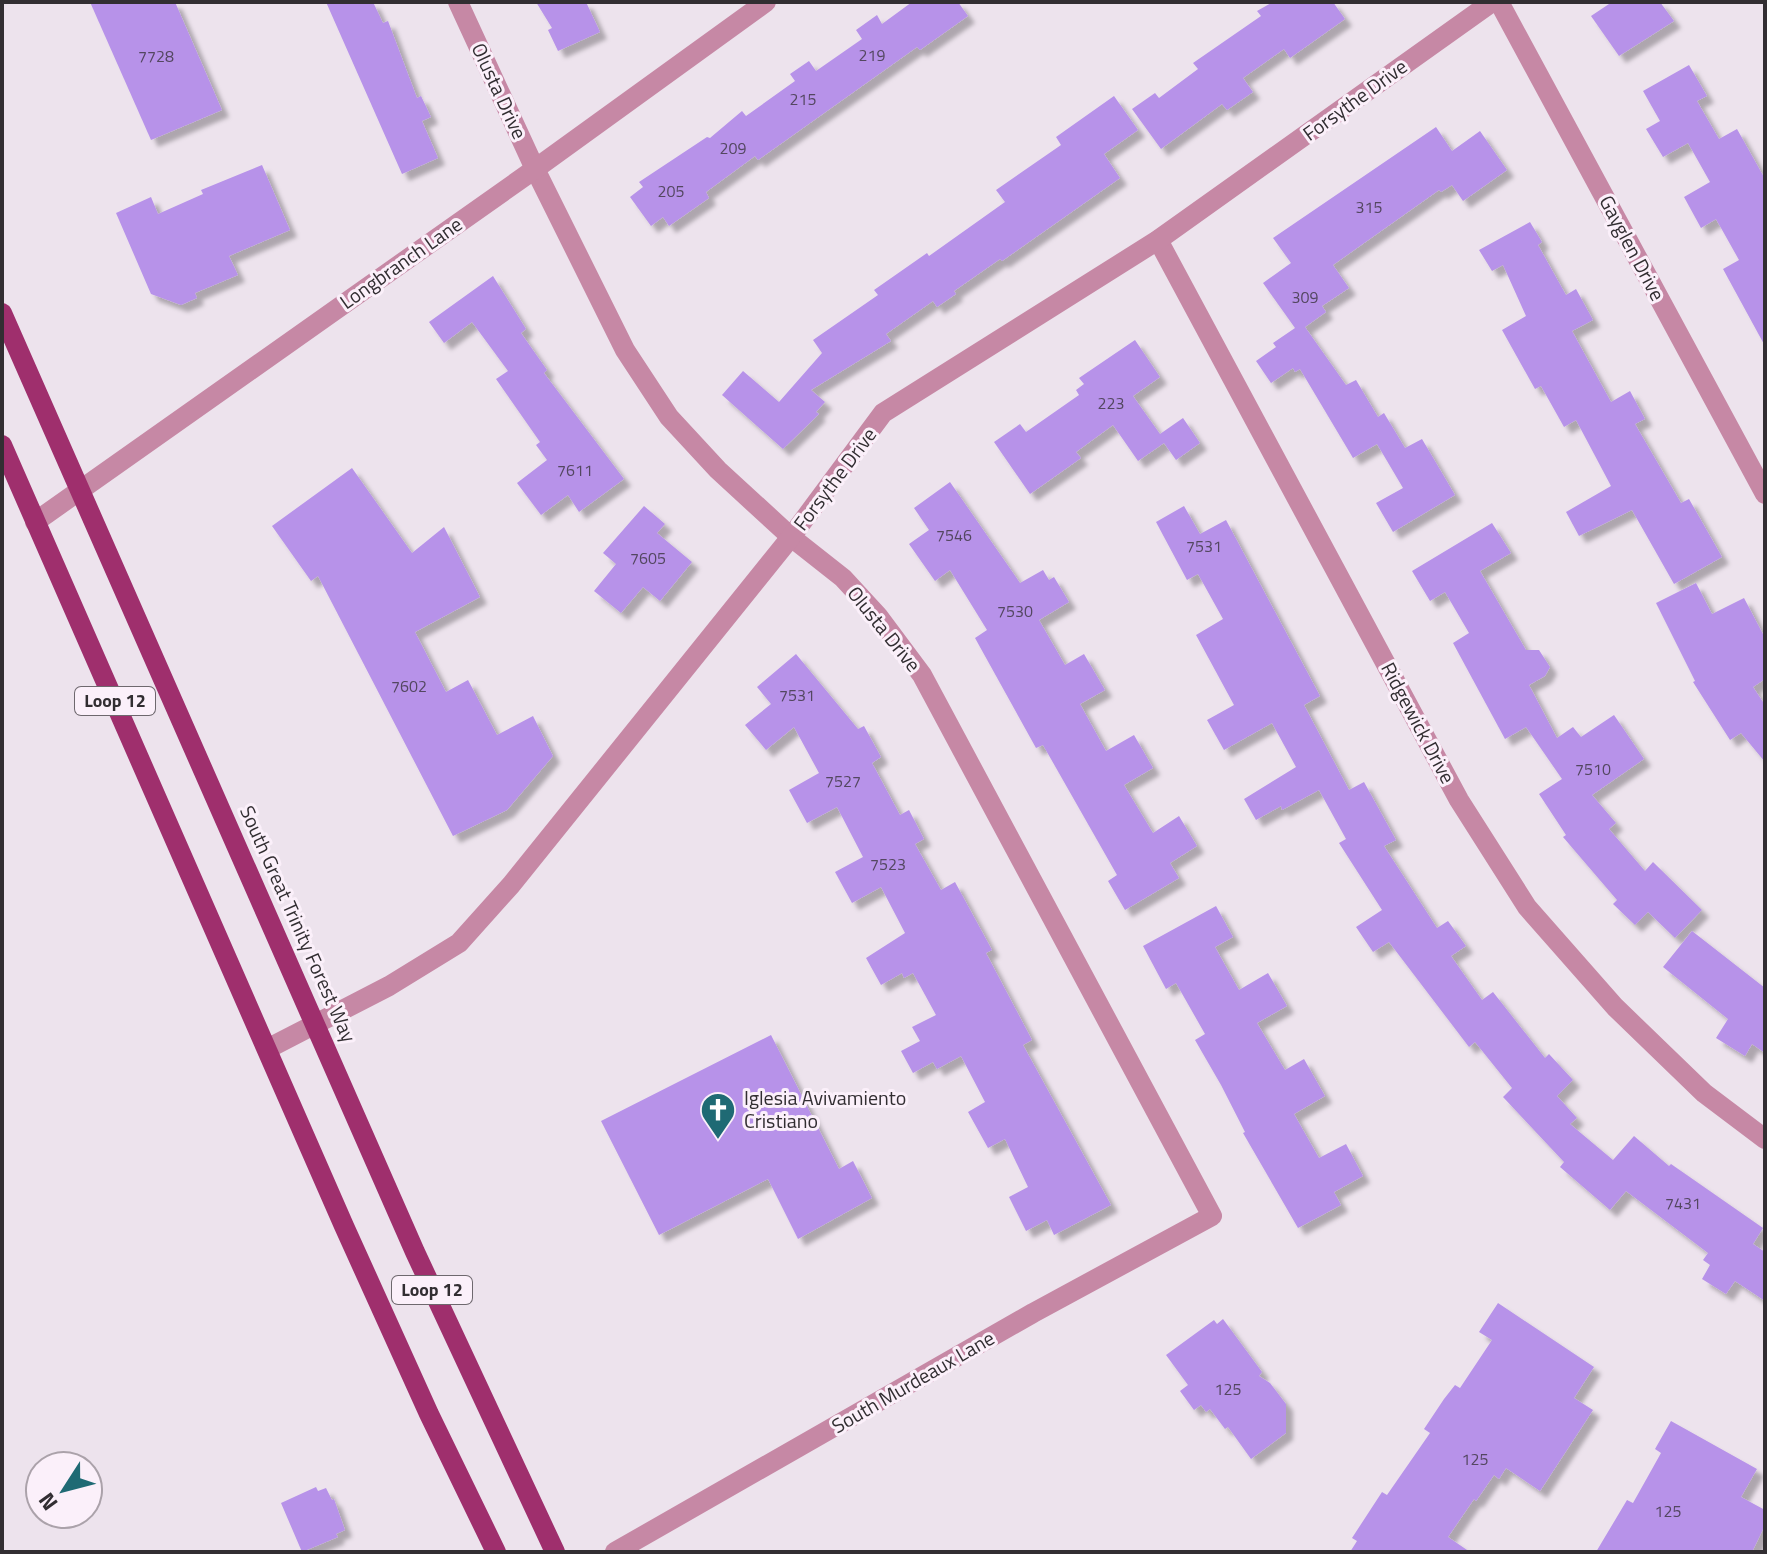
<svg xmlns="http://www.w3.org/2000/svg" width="1767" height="1554" viewBox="0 0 1767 1554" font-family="'Titillium Web',sans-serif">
<defs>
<filter id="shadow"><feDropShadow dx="7" dy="7" stdDeviation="2" flood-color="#0004"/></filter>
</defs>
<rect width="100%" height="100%" fill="#ede3ed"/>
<!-- building -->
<g fill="#b792e9" filter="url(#shadow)">
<path d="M 90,2 L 175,2 L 222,110 L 151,140 Z"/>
<path d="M 326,2 L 373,2 L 383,23 L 388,21 L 417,98 L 421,96 L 431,117 L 422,121 L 438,158 L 402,174 Z"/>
<path d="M 536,2 L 586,2 L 600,32 L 558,51 L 548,30 L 552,28 Z"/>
<path d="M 912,2 L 958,2 L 968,16 L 920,50 L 917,47 L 758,160 L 755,156 L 706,192 L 709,198 L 669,226 L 663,217 L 651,226 L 630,197 L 643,187 L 639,182 L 707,137 L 710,138 L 742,111 L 746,116 L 795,81 L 790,74 L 809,61 L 816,71 L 862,39 L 856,30 L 877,15 L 882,24 Z"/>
<path d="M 1273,2 L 1333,2 L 1345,19 L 1290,58 L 1284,49 L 1243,78 L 1253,92 L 1227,110 L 1222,104 L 1161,149 L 1132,109 L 1155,93 L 1159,98 L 1198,69 L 1193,63 L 1261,16 L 1257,11 Z"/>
<path d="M 1612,2 L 1660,2 L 1674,21 L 1619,56 L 1591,16 Z"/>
<path d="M 1689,65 L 1707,96 L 1697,101 L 1719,139 L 1737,129 L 1765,179 L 1765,346 L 1723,269 L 1739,260 L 1716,219 L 1701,228 L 1684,197 L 1710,182 L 1688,143 L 1663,157 L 1646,129 L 1660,121 L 1643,91 Z"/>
<path d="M 1114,96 L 1138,130 L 1104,154 L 1120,178 L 1002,261 L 1000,259 L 954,291 L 956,294 L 937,307 L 933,301 L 886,334 L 891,341 L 811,390 L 825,402 L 816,412 L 819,414 L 783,449 L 722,395 L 743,371 L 779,402 L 822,353 L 813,340 L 878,295 L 874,290 L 927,253 L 929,256 L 1005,202 L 996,190 L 1061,145 L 1056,137 Z"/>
<path d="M 1436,127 L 1452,151 L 1480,131 L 1507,170 L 1463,201 L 1452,185 L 1441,192 L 1439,190 L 1333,265 L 1349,288 L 1322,306 L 1326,312 L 1305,327 L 1346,385 L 1356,380 L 1378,417 L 1384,413 L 1405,448 L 1422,439 L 1455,495 L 1393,532 L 1376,503 L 1403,488 L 1377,444 L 1353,458 L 1300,369 L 1295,372 L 1293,368 L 1271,383 L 1256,361 L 1276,347 L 1273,343 L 1295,328 L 1263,283 L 1291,263 L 1273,238 Z"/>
<path d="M 262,165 L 290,230 L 229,256 L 238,275 L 195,293 L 197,298 L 181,305 L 151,294 L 116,213 L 151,197 L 158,214 L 203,194 L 201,190 Z"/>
<path d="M 1530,222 L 1542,242 L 1538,245 L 1566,295 L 1576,289 L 1593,320 L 1572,331 L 1611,402 L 1630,391 L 1645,419 L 1635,424 L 1681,503 L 1689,499 L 1722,557 L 1674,584 L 1632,510 L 1579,536 L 1566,512 L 1611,486 L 1576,420 L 1564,427 L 1541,386 L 1535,389 L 1502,330 L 1526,316 L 1503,265 L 1492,271 L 1479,250 Z"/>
<path d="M 493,276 L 526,329 L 521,333 L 547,370 L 544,373 L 624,479 L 579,512 L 568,495 L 541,515 L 517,483 L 547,460 L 536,445 L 540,442 L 496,379 L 508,371 L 472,322 L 444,343 L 429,322 Z"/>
<path d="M 1135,340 L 1160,377 L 1133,396 L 1160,434 L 1183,418 L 1200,443 L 1176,460 L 1164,443 L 1138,461 L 1113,425 L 1076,452 L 1081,458 L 1030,494 L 994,442 L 1020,424 L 1026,432 L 1079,395 L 1076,390 L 1084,384 L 1079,378 Z"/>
<path d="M 352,468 L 412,553 L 444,527 L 480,597 L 415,632 L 446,692 L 468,680 L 497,735 L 533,716 L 553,756 L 507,810 L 453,836 L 318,576 L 311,581 L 272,526 Z"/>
<path d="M 950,482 L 1020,583 L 1043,570 L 1049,580 L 1054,577 L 1069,602 L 1039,620 L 1065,665 L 1084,654 L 1105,690 L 1080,704 L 1106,751 L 1134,735 L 1153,768 L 1124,785 L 1153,833 L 1179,816 L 1197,846 L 1170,863 L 1179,878 L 1125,910 L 1108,881 L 1117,875 L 1043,745 L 1036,748 L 975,638 L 987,630 L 950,570 L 935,581 L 909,544 L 929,530 L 914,508 Z"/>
<path d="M 644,506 L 665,524 L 657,533 L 692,562 L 660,601 L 643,587 L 621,613 L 594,591 L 616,564 L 603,553 Z"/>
<path d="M 1184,506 L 1200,534 L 1226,520 L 1320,696 L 1304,705 L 1349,790 L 1364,782 L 1396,840 L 1384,846 L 1437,928 L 1448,921 L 1466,946 L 1451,956 L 1482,1000 L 1493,992 L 1545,1058 L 1549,1054 L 1573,1080 L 1557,1096 L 1577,1118 L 1570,1124 L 1613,1160 L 1634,1136 L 1669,1166 L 1671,1164 L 1763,1228 L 1753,1244 L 1765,1252 L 1765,1301 L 1735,1281 L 1726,1294 L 1702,1279 L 1710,1265 L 1703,1260 L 1708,1253 L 1626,1191 L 1610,1210 L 1560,1167 L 1564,1162 L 1503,1097 L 1512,1088 L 1475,1042 L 1469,1047 L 1389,942 L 1373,952 L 1356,927 L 1382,910 L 1339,843 L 1346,839 L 1319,790 L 1282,810 L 1281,806 L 1256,820 L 1244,799 L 1296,767 L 1272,723 L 1224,750 L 1207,720 L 1234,705 L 1196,635 L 1223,619 L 1198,574 L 1187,580 L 1156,522 Z"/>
<path d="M 1492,523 L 1511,553 L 1480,571 L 1526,650 L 1539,650 L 1550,667 L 1545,676 L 1529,685 L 1557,738 L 1573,727 L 1581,737 L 1614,715 L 1644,759 L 1592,795 L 1616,823 L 1609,829 L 1645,871 L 1653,862 L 1702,910 L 1675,938 L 1648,912 L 1635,925 L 1613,904 L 1617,900 L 1563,837 L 1566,835 L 1539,794 L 1562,779 L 1526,727 L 1505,739 L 1453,643 L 1469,633 L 1445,592 L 1430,601 L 1412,571 Z"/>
<path d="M 1696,583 L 1712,614 L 1744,598 L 1765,638 L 1765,679 L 1753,687 L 1765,705 L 1765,762 L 1741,733 L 1730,740 L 1693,682 L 1695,681 L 1656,603 Z"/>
<path d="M 796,654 L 858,729 L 864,726 L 881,757 L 872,763 L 900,815 L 909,810 L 924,839 L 915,844 L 941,890 L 955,882 L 992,950 L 986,953 L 1032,1040 L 1023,1045 L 1111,1205 L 1054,1235 L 1047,1220 L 1026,1231 L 1009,1197 L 1028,1187 L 1005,1139 L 988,1148 L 968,1112 L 985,1102 L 961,1056 L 937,1069 L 933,1062 L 913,1073 L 901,1051 L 920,1041 L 912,1027 L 936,1015 L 913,973 L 904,978 L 902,973 L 881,985 L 866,958 L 905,933 L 881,887 L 852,903 L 835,872 L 863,857 L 837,807 L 807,823 L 789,790 L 819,773 L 794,727 L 766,750 L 745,725 L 771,704 L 757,687 Z"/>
<path d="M 1216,906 L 1233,937 L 1215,947 L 1239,990 L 1268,973 L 1287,1006 L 1257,1023 L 1285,1070 L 1304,1059 L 1325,1096 L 1294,1114 L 1319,1158 L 1346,1144 L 1363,1176 L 1334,1192 L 1341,1205 L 1298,1228 L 1243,1133 L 1245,1132 L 1221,1085 L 1195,1040 L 1205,1034 L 1176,983 L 1166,989 L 1143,946 Z"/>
<path d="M 1692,931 L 1765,988 L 1765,1053 L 1752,1044 L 1745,1056 L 1716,1038 L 1728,1019 L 1663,967 Z"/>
<path d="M 771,1035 L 839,1169 L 853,1161 L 872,1198 L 798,1239 L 768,1179 L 659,1235 L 601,1121 Z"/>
<path d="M 1498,1303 L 1594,1367 L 1574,1398 L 1593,1410 L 1540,1491 L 1506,1468 L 1499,1479 L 1494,1475 L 1476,1501 L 1474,1499 L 1448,1537 L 1470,1552 L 1350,1552 L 1357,1541 L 1352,1538 L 1382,1492 L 1387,1495 L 1430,1433 L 1424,1429 L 1444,1399 L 1455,1385 L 1460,1388 L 1492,1340 L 1479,1332 Z"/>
<path d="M 1223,1319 L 1262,1372 L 1259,1376 L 1270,1383 L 1286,1404 L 1286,1433 L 1251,1459 L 1228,1427 L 1225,1429 L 1210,1409 L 1206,1412 L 1201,1405 L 1194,1410 L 1180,1391 L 1188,1385 L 1166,1355 L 1214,1320 L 1217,1324 Z"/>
<path d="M 1671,1421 L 1757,1469 L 1741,1497 L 1765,1510 L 1765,1525 L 1752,1552 L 1596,1552 L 1627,1500 L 1633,1503 L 1661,1453 L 1655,1449 Z"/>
<path d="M 316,1487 L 318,1491 L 326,1488 L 332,1500 L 334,1499 L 345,1530 L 336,1534 L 338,1537 L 302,1552 L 281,1503 Z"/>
</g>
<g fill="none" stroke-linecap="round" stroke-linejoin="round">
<!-- minor -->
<g stroke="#c688a5" stroke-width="20">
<path d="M 458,2 L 535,169 L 625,350 L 669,417 L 718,470 L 791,537 L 843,578 L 878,616 L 922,675 L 1212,1216 L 1033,1313 L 615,1552"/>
<path d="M 1499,2 L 1765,494"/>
<path d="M 1158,240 L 1459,800 L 1527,907 L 1615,1007 L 1704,1093 L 1765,1139"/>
<path d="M 35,522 L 535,169 L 766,2"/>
<path d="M 267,1049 L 389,986 L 459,943 L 511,885 L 791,537 L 883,413 L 1158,240 L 1492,2"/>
</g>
<!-- primary -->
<g stroke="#9f2f6d" stroke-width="20">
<path d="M 2,313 L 415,1252 L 555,1552"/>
<path d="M 2,445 L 344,1226 L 429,1414 L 496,1552"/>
</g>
</g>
<!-- icons -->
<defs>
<symbol id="church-pin" viewBox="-11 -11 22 30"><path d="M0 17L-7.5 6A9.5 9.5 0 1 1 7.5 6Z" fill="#1f6a74" stroke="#fbf0fa"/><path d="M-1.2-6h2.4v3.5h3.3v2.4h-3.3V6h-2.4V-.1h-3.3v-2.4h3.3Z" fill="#fff"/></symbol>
</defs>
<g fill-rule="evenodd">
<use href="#church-pin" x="698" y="1090" width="40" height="54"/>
</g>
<g text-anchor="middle" stroke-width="6" stroke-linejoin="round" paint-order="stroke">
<!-- number labels -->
<g font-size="16" fill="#534760">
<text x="872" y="61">219</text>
<text x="156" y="62">7728</text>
<text x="803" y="105">215</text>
<text x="733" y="154">209</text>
<text x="671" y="197">205</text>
<text x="1369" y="213">315</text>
<text x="1305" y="303">309</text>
<text x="1111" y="409">223</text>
<text x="575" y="476">7611</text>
<text x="954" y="541">7546</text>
<text x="1204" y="552">7531</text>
<text x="648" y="564">7605</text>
<text x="1015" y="617">7530</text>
<text x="409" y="692">7602</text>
<text x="797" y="701">7531</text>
<text x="1593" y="775">7510</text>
<text x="843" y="787">7527</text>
<text x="888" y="870">7523</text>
<text x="1683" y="1209">7431</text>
<text x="1228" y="1395">125</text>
<text x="1475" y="1465">125</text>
<text x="1668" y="1517">125</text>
</g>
<!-- shield labels -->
<g fill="#fbf0fa" stroke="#6e686e" stroke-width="2">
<rect x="75" y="687" width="80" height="28" rx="6"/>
<rect x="392" y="1276" width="80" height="28" rx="6"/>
</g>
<g font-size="18" font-weight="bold" fill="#322e32">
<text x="115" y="707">Loop 12</text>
<text x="432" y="1296">Loop 12</text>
</g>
<!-- street labels -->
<g font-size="20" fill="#322e32" stroke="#fbf0fa">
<text transform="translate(499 91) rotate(65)" y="7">Olusta Drive</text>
<text transform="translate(1355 100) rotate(-36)" y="7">Forsythe Drive</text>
<text transform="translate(1632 248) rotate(62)" y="7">Gayglen Drive</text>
<text transform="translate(401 263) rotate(-35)" y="7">Longbranch Lane</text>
<text transform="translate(835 479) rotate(-53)" y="7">Forsythe Drive</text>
<text transform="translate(884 629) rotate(51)" y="7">Olusta Drive</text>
<text transform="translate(1418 723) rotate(62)" y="7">Ridgewick Drive</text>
<text transform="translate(298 924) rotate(66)" y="7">South Great Trinity Forest Way</text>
<text transform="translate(913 1382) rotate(-30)" y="7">South Murdeaux Lane</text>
</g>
<!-- poi labels -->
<g font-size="20" fill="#322e32" stroke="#fbf0fa" text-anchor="start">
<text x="744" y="1105">Iglesia Avivamiento<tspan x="744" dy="23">Cristiano</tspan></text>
</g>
</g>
<!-- border -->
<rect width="1767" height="1554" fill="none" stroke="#322e32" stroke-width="8"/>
<!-- north arrow -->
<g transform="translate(64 1490) rotate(234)"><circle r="38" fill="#fbf0fa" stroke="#aba2aa" stroke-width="2"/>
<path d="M0-6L14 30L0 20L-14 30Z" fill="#1f6a74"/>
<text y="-12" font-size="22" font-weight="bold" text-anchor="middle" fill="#322e32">N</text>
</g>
</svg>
